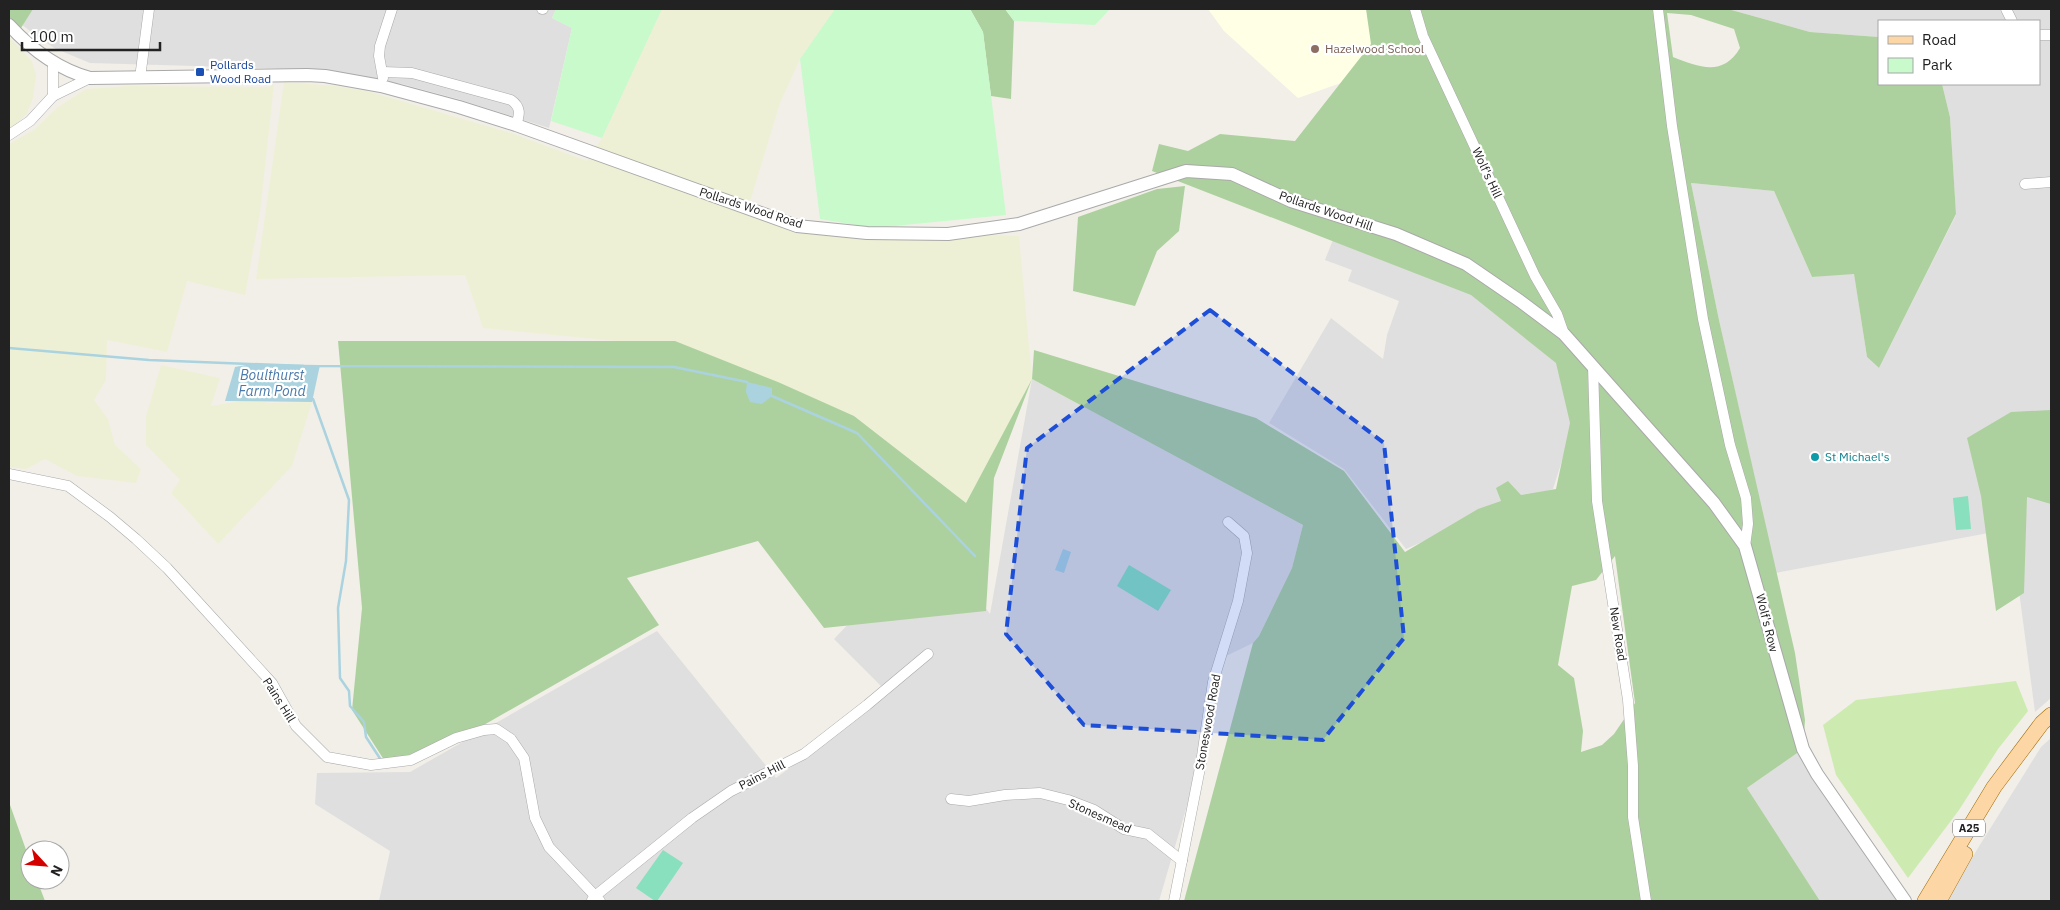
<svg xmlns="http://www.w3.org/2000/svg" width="2060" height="910" viewBox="0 0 2060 910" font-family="'IBM Plex Sans',sans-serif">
<rect width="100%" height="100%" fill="#f2efe9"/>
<!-- residential -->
<g fill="#e0dfdf">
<path d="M 31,9 L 556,9 L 552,18 L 572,28 L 549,128 L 458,99 L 402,84 L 295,69 L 90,63 L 54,48 L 22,25 Z"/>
<path d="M 1728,9 L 2051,9 L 2051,698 L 2035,712 L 2017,576 L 1999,531 L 1776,573 L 1719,320 L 1691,183 L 1774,191 L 1812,277 L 1854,273 L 1867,357 L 1879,368 L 1956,215 L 1950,117 L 1942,84 L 2039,84 L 2039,21 L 1879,21 L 1879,37 L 1810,32 Z"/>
<path d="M 1338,227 L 1391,239 L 1563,348 L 1580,404 L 1553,489 L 1521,499 L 1406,549 L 1344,469 L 1269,423 L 1331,318 L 1383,359 L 1387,335 L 1399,301 L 1348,281 L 1352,270 L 1325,260 Z"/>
<path d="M 1032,379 L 1303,525 L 1292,568 L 1259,636 L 1253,643 L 1224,657 L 1186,809 L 1159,901 L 379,901 L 390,851 L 315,804 L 317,773 L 410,772 L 657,631 L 776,778 L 889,694 L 834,639 L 933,535 L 990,614 Z"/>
<path d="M 2051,738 L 2051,901 L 1945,901 L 2041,747 Z"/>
<path d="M 1803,749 L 1866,857 L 1897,901 L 1820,901 L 1747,788 Z"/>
</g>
<!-- education -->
<path fill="#ffffe5" d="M 1208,9 L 1383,9 L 1387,67 L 1298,98 L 1224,31 Z"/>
<!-- farmland -->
<g fill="#eef0d5">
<path d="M 662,9 L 835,9 L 800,59 L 780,103 L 748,208 L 797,226 L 948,234 L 1019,236 L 1032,379 L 967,504 L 854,416 L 677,347 L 483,328 L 465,275 L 256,279 L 284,82 L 335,86 L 367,91 L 511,133 L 587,161 L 602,138 Z"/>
<path d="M 9,37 L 32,61 L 36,75 L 33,98 L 27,113 L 15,125 L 9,128 Z"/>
<path d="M 274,84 L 260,213 L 245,295 L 187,281 L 167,352 L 107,340 L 106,380 L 94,400 L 108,419 L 115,445 L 141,469 L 136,483 L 77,476 L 45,459 L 26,469 L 9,467 L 9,144 L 35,129 L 58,107 L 86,89 L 130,86 L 269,87 Z"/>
<path d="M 161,365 L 220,378 L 211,406 L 247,400 L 271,403 L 312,402 L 292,466 L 218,544 L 171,493 L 180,480 L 146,445 L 146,416 Z"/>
</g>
<!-- grass -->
<path fill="#cdebb0" d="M 2016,681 L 2028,711 L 1998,749 L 1959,810 L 1908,878 L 1836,775 L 1823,725 L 1856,700 Z"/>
<!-- forest -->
<g fill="#add19e" fill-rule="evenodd">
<path d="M 9,9 L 33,9 L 21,28 L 9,17 Z"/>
<path d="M 970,9 L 1005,9 L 1014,21 L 1011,99 L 991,96 L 983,32 Z"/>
<path d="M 1366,9 L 1728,9 L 1810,32 L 1879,37 L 1879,84 L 1942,84 L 1950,117 L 1956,214 L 1879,368 L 1867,357 L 1854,274 L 1812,277 L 1774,191 L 1691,183 L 1719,320 L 1795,653 L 1805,720 L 1803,749 L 1747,788 L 1820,901 L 1184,901 L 1253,643 L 1259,636 L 1292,568 L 1303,525 L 1032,379 L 1034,350 L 1256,418 L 1344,471 L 1405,552 L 1478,509 L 1501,501 L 1496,488 L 1508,481 L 1521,495 L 1556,489 L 1570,423 L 1556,363 L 1471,295 L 1152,171 L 1159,144 L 1188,151 L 1220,134 L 1295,141 L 1371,44 ZM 1667,13 L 1691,15 L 1734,29 L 1740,48 C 1723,77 1699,67 1673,57 ZM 1615,556 L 1635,703 L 1614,734 L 1602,745 L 1581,752 L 1583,731 L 1574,678 L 1558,665 L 1572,586 L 1596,580 Z"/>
<path d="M 1185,186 L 1179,231 L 1157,251 L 1135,306 L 1073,291 L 1078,217 L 1157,189 Z"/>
<path d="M 338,341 L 675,341 L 778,382 L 854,416 L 966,503 L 1032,379 L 994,478 L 986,611 L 824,628 L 758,541 L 627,578 L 659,625 L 468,734 L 386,763 L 352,710 L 362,608 Z"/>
<path d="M 2051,410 L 2051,504 L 2027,497 L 2024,593 L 1996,611 L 1981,496 L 1967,438 L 2011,412 Z"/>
<path d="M 9,802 L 30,861 L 30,880 L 37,880 L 45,901 L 9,901 Z"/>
</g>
<!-- park -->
<g fill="#c8facc">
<path d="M 556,9 L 662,9 L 602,138 L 551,121 L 572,28 L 552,18 Z"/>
<path d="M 835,9 L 970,9 L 983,32 L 1006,215 L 874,228 L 820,219 L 800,59 Z"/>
<path d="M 1005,9 L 1110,9 L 1095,25 L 1014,21 Z"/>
</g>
<!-- pitch -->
<g fill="#88e0be">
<path d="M 1968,496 L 1971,529 L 1956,530 L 1953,498 Z"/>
<path d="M 1129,565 L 1171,590 L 1158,611 L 1117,586 Z"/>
<path d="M 663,850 L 683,863 L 657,901 L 655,901 L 636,888 Z"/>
</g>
<!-- water -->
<g fill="#aad3df">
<path d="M 252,364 L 320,365 L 312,402 L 225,401 L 235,367 Z"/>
<path d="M 747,382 L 772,388 L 772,396 L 762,404 L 750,402 L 746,392 Z"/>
<path d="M 1063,549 L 1071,552 L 1064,573 L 1055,570 Z"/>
</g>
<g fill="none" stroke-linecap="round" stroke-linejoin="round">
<!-- stream -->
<g stroke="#aad3df" stroke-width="2.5">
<path d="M 9,348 L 149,360 L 304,366 L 674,367 L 747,382"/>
<path d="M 772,396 L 857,433 L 975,556"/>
<path d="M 313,399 L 349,500 L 346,561 L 338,608 L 340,678 L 349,691 L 350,706 L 364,722 L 366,737 L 381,760"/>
</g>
<defs>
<g id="minor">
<path d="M 542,9 L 543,9"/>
<path d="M 1415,9 L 1423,36 L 1535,276 L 1557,314 L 1564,334"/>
<path d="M 1658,9 L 1672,126 L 1703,319 L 1730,445 L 1746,498 L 1748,524 L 1745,546"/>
<path d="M 2006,9 L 2012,21"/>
<path d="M 2039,35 L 2051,35"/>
<path d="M 383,72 L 412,73 L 511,100 C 521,107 520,114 516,125"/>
<path d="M 140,78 L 149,9"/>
<path d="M 383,78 L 379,56 L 380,46 L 392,9"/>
<path d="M 53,96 L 53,63"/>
<path d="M 9,135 L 30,121 L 53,96 L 90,78"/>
<path d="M 2025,184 L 2051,182"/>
<path d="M 1593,366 L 1597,501 L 1628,700 L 1633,766 L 1633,817 L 1646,901"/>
<path d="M 9,474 L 68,486 L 110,517 L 136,539 L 167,568 L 272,683 L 296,726 L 327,757 L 371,765 L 411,760 L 456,738 L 484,730 L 496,729 L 511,739 L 524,758 L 535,818 L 549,847 L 600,901"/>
<path d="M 951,799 L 969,801 L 1005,795 L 1040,793 L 1068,800 L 1094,810 L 1124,829 L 1148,834 L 1182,861"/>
<path d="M 592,900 L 595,896 L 692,818 L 731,791 L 804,754 L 867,705 L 928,654"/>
<path d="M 1174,901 L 1201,763 L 1213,682 L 1238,601 L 1247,553 L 1244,536 L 1228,522"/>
</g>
<path id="tertiary" d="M 9,25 C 32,50 57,69 90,78 L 307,75 L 325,76 L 381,86 L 459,107 L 516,125 L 797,226 L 867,233 L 948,234 L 1019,224 L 1186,171 L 1232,174 L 1291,201 L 1396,234 L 1466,264 L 1520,301 L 1564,334 L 1714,503 L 1745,546 L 1803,749 L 1817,774 L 1905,901"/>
<g id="primary">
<path d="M 1925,901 L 1994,787 L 2042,723 L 2051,715"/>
<path d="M 1939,901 L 1965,854"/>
</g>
</defs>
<!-- minor casing -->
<use href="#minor" stroke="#a9a9a9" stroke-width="11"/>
<!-- tertiary casing -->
<use href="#tertiary" stroke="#a9a9a9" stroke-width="14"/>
<!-- primary casing -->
<use href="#primary" stroke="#a06b00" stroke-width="16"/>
<!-- minor -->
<use href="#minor" stroke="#fff" stroke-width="10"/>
<!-- tertiary -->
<use href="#tertiary" stroke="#fff" stroke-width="12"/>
<!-- primary -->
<use href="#primary" stroke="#fcd6a4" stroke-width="15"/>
</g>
<!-- marked area -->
<path fill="#1d4ed8" fill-opacity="0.2" stroke="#1d4ed8" stroke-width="4" stroke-dasharray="10 6" stroke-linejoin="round" d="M 1210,310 L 1384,443 L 1404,638 L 1323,740 L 1084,725 L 1006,634 L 1027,448 Z"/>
<!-- markers -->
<circle fill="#8d6e63" stroke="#fff" stroke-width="2" cx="1315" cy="49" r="5"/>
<rect fill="#1a4fb4" stroke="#fff" stroke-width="2" x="195" y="67" width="10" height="10" rx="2.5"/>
<circle fill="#0f9aa8" stroke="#fff" stroke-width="2" cx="1815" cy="457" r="5"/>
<g text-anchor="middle" stroke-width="4.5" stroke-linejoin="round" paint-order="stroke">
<!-- shield labels -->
<rect fill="#fff" stroke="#646464" stroke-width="1" x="1953" y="819.5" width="32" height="17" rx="4"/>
<g font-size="11" font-weight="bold" fill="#222">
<text x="1969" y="832">A25</text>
</g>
<!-- education labels -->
<g font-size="12" fill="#785e54" stroke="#fff" text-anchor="start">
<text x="1325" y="53">Hazelwood School</text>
</g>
<!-- transit labels -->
<g font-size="12" fill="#164399" stroke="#fff" text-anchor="start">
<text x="210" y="69">Pollards<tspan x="210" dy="14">Wood Road</tspan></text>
</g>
<!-- street labels -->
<g font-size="12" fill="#222" stroke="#fff">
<text transform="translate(1487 173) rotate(65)" y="4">Wolf's Hill</text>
<text transform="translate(751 208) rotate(18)" y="4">Pollards Wood Road</text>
<text transform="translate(1326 211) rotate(19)" y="4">Pollards Wood Hill</text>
<text transform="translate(1767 623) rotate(76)" y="4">Wolf's Row</text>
<text transform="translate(1618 634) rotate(81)" y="4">New Road</text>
<text transform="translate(279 700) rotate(58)" y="4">Pains Hill</text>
<text transform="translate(1208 722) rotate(-80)" y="4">Stoneswood Road</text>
<text transform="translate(762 775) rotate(-27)" y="4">Pains Hill</text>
<text transform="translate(1100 816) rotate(24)" y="4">Stonesmead</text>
</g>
<!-- culture labels -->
<g font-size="12" fill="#0d838f" stroke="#fff" text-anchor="start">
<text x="1825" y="461">St Michael's</text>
</g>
<!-- water labels -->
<g font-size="14" font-style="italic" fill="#4a7aab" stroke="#fff">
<text x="272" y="380">Boulthurst<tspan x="272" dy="16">Farm Pond</tspan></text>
</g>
</g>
<!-- border -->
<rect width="2060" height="910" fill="none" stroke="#222222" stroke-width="20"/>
<!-- legend -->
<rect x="1878" y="20" width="162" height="65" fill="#ffffff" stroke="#a7a7a7"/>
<rect x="1888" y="36" width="25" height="8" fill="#fcd6a4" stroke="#a7a7a7"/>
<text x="1922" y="45" font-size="15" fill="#222222">Road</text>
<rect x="1888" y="58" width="25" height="15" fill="#c8facc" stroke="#a7a7a7"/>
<text x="1922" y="70" font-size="15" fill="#222222">Park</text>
<!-- north arrow -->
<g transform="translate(45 865) rotate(116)"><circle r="24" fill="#ffffff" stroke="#a7a7a7"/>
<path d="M0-4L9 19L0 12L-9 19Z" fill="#d40000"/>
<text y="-8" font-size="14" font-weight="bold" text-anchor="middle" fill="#222222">N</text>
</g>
<!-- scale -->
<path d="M22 42v8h138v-8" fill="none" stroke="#222222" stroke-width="2.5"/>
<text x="30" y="42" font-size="15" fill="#222222" stroke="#ffffff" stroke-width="4" paint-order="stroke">100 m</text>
</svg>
